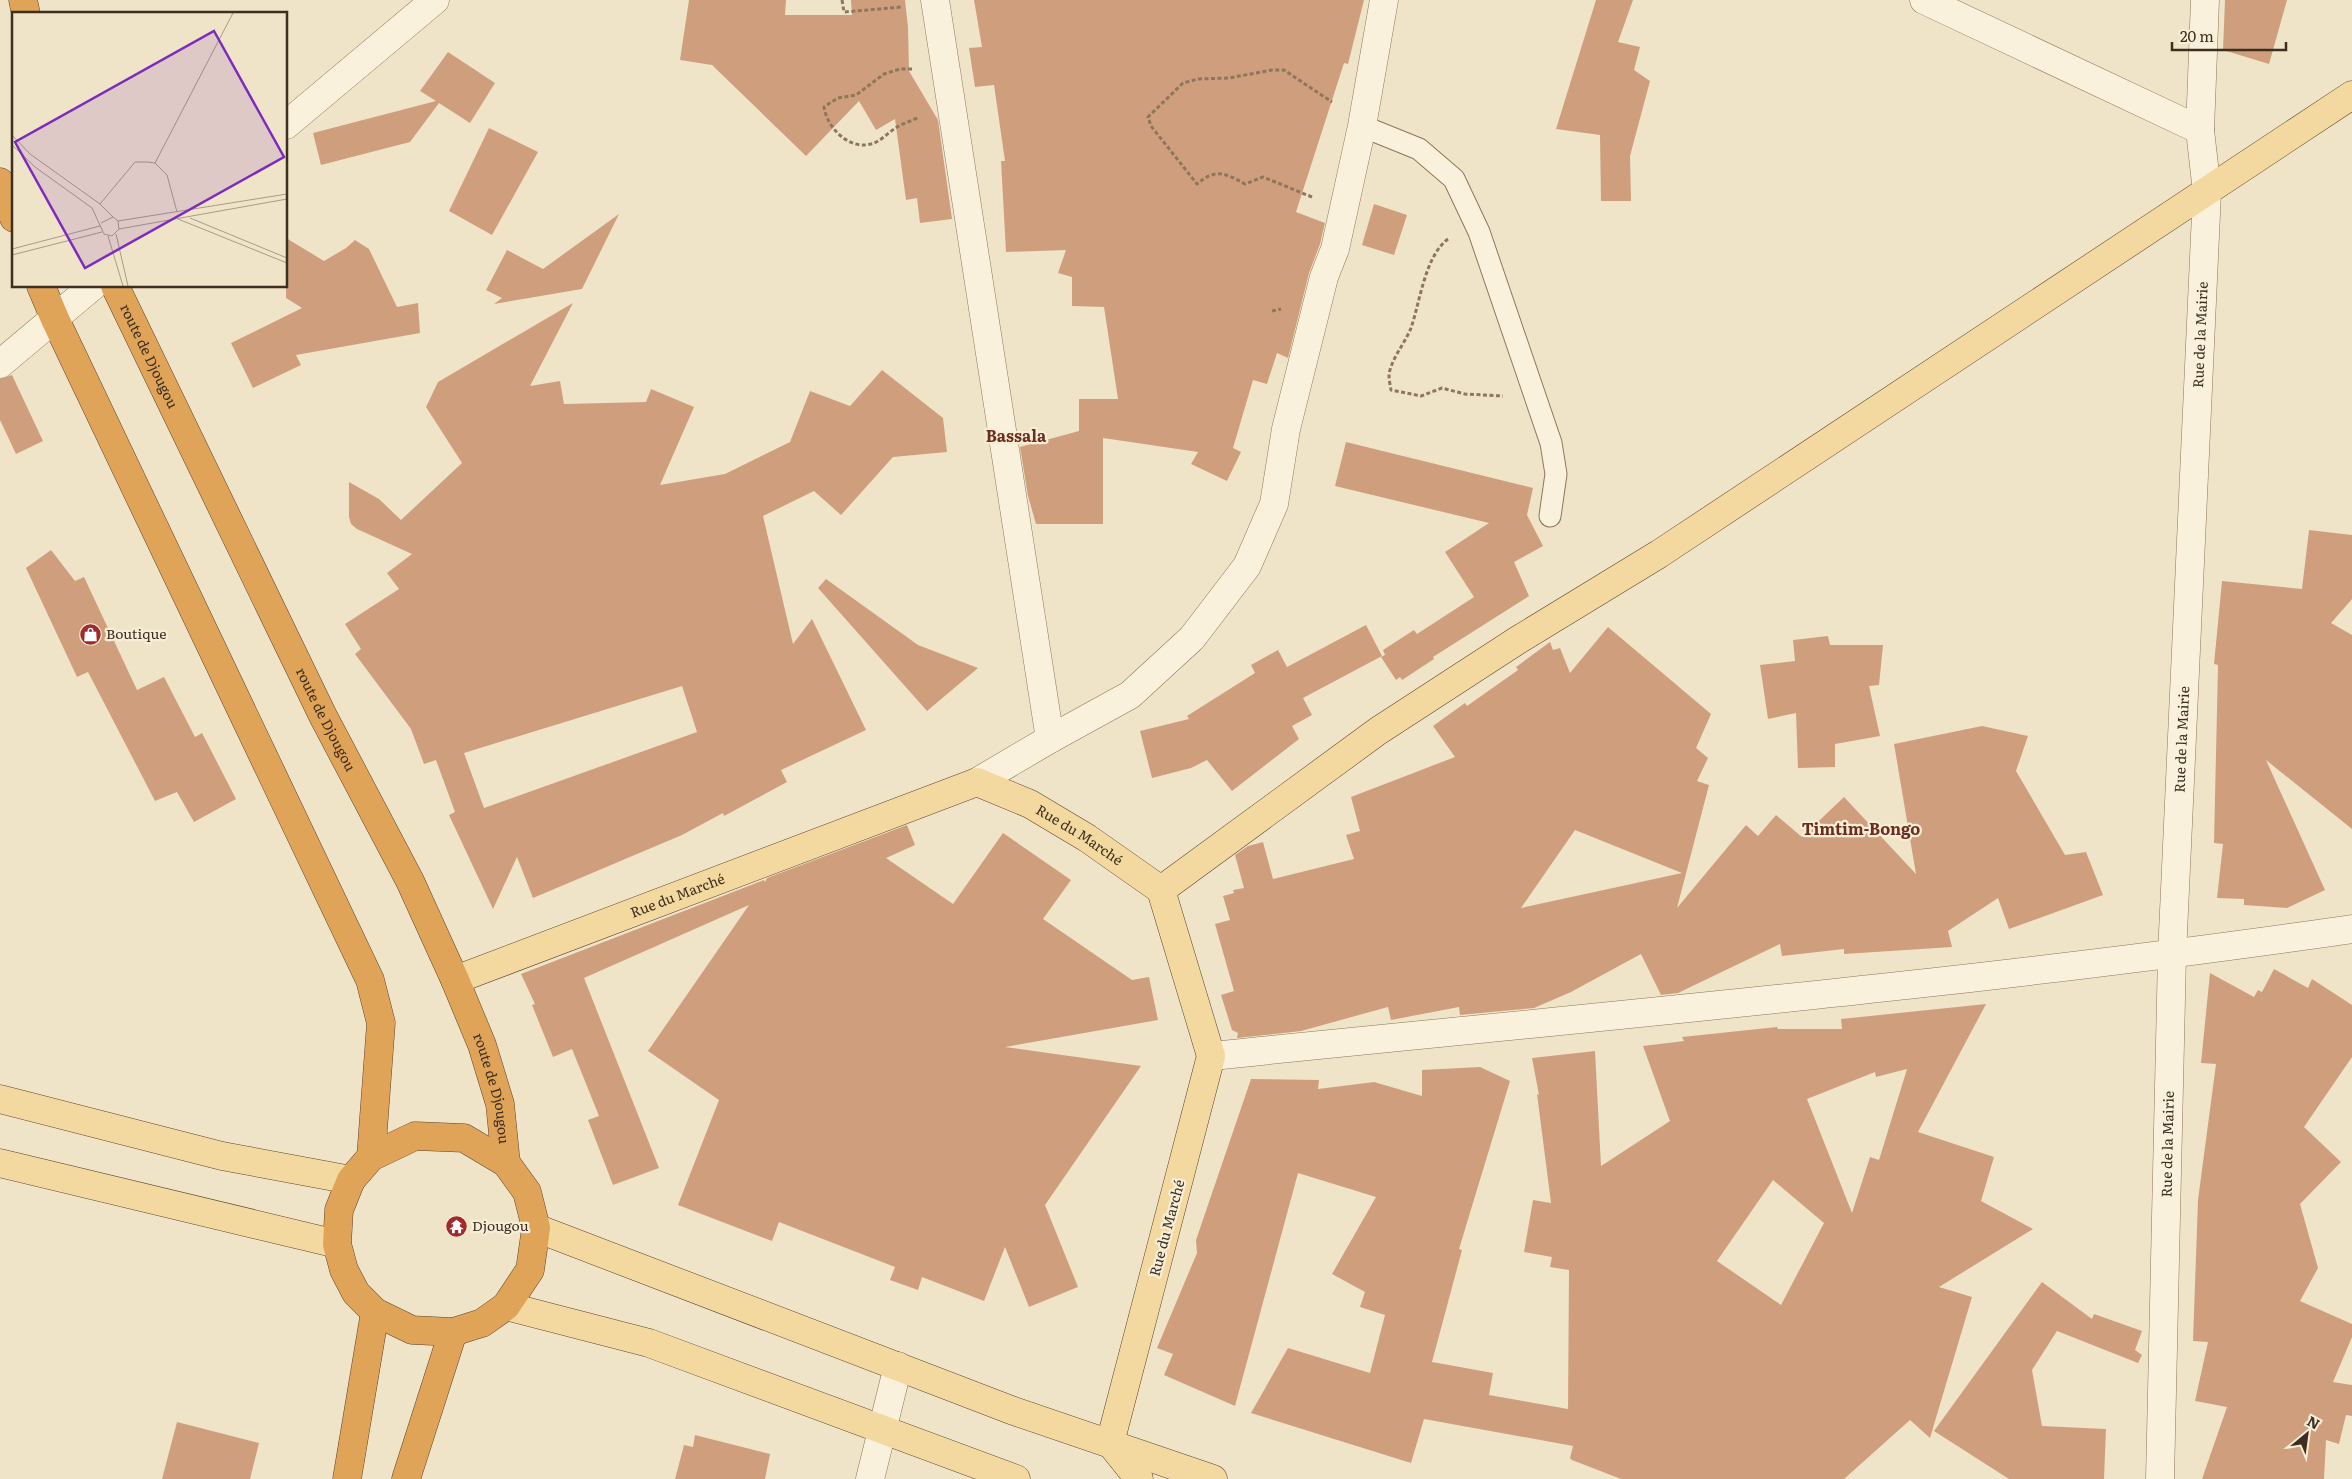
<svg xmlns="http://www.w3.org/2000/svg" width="2352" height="1479" viewBox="0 0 2352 1479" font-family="Literata,serif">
<rect width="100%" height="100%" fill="#f0e4c8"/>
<!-- building -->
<g fill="#cf9f7d" fill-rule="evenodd">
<path d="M 689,0 L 786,0 L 785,15 L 852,15 L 851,0 L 905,0 L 908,27 L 909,71 L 938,120 L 952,219 L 920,223 L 917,198 L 906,200 L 895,119 L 876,130 L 859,101 L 806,156 L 712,65 L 680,60 Z"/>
<path d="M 974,0 L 1364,0 L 1348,64 L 1344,63 L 1296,212 L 1325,223 L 1320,244 L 1309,273 L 1288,358 L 1277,353 L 1267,384 L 1253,380 L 1233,448 L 1241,452 L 1227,481 L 1191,464 L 1198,452 L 1103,438 L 1103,524 L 1036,524 L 1028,496 L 1020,447 L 1079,431 L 1079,399 L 1118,399 L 1104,307 L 1072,306 L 1072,277 L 1058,273 L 1066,250 L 1006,252 L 1001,161 L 1005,161 L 994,85 L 975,87 L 969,48 L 982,47 Z"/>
<path d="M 1596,0 L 1633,0 L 1618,42 L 1640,47 L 1634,70 L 1650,81 L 1630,156 L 1631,201 L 1601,201 L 1600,135 L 1556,129 Z"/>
<path d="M 2225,0 L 2287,0 L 2269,64 L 2223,50 Z"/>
<path d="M 448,52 L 495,83 L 470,123 L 439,103 L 410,142 L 321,165 L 313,133 L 436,101 L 420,91 Z"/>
<path d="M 489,128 L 538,152 L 492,235 L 449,211 Z"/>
<path d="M 1374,204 L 1407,215 L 1394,255 L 1362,245 Z"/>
<path d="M 619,214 L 582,289 L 494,304 L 502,298 L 486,290 L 507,250 L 543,269 Z"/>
<path d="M 286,238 L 324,261 L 346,248 L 355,240 L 369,249 L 397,307 L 418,303 L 420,333 L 296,355 L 301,365 L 253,388 L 231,343 L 302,308 L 286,298 Z"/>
<path d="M 573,303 L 530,386 L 560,381 L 564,404 L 646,402 L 651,389 L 694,407 L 660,485 L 725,474 L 790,442 L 810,391 L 850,406 L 882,370 L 943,418 L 947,452 L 893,457 L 841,515 L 814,491 L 763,516 L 793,644 L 812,619 L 866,730 L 781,770 L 787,782 L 724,816 L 723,813 L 682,835 L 533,898 L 517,857 L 493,909 L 449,815 L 455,812 L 436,760 L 424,764 L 411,729 L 355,654 L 361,649 L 345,624 L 399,589 L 387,573 L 412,554 L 357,529 L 351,524 L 349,517 L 349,482 L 379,499 L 401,520 L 462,463 L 426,407 L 438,382 ZM 682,686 L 697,732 L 484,808 L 464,753 Z"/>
<path d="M 12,375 L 43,441 L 16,454 L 0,420 L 0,379 Z"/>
<path d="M 1346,442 L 1533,488 L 1527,515 L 1543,546 L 1514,562 L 1529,596 L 1433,657 L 1434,659 L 1402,680 L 1400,677 L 1396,680 L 1381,657 L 1385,655 L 1383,650 L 1414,630 L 1417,634 L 1474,597 L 1445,552 L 1489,523 L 1335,486 Z"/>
<path d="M 2309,530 L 2352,535 L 2352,599 L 2331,623 L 2352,635 L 2352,829 L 2266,760 L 2325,890 L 2287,908 L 2244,905 L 2244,899 L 2217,898 L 2223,844 L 2214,843 L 2218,665 L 2214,664 L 2222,581 L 2302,589 Z"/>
<path d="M 51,550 L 75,581 L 84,577 L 137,690 L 164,677 L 195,737 L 202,733 L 236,799 L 194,822 L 177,792 L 155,801 L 88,672 L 77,677 L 26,568 Z"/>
<path d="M 826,579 L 918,645 L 978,668 L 927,711 L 818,588 Z"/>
<path d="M 1366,625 L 1382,656 L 1303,698 L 1312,715 L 1292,726 L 1299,739 L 1232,791 L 1207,760 L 1191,768 L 1152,778 L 1140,731 L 1189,719 L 1187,716 L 1255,673 L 1251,665 L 1278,650 L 1287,667 Z"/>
<path d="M 1608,627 L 1711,714 L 1696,748 L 1708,758 L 1697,781 L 1709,785 L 1677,908 L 1746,825 L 1758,836 L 1776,815 L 1802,837 L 1844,797 L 1916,874 L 1894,744 L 1982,726 L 2028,736 L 2016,771 L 2065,855 L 2086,852 L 2103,895 L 2009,929 L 1998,898 L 1948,931 L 1952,947 L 1844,954 L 1844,949 L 1782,956 L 1780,944 L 1678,993 L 1661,995 L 1641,954 L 1571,992 L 1534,1008 L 1460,1015 L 1459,1007 L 1391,1020 L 1388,1007 L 1301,1031 L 1237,1038 L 1238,1033 L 1232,1030 L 1221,995 L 1234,991 L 1215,924 L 1230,920 L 1223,896 L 1234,893 L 1233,890 L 1244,888 L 1235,855 L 1248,846 L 1263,842 L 1273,879 L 1354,859 L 1346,835 L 1360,831 L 1351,797 L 1455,757 L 1433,726 L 1465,703 L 1467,706 L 1518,670 L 1516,667 L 1550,642 L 1553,650 L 1560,648 L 1570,673 ZM 1575,830 L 1682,873 L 1521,908 Z"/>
<path d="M 1828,636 L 1830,645 L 1883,645 L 1879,685 L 1869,686 L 1880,736 L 1835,744 L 1835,767 L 1798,768 L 1796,713 L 1768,719 L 1760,665 L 1795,661 L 1793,640 Z"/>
<path d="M 907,825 L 915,845 L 886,858 L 953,904 L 1003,833 L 1071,880 L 1043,919 L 1132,980 L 1149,977 L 1158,1020 L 1005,1047 L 1141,1066 L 1045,1205 L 1078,1287 L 1029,1307 L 1005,1247 L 984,1301 L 922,1277 L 918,1290 L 890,1280 L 895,1267 L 779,1222 L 772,1241 L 678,1205 L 719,1100 L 648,1051 L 749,905 L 584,978 L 659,1168 L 613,1185 L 588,1120 L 599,1116 L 572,1049 L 553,1057 L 532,1005 L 535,1004 L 521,974 L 764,880 L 765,882 L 767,878 Z"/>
<path d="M 2274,969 L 2308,988 L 2312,979 L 2352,1005 L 2352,1057 L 2304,1127 L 2341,1162 L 2300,1204 L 2318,1268 L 2300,1301 L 2352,1324 L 2352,1337 L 2333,1382 L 2352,1385 L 2352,1416 L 2346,1415 L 2339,1444 L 2326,1440 L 2324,1479 L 2202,1479 L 2227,1407 L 2195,1401 L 2208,1342 L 2193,1341 L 2198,1200 L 2216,1064 L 2201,1063 L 2210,973 L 2254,997 L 2258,990 L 2262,992 Z"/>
<path d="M 1986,1004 L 1918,1132 L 1994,1157 L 1981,1201 L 2033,1229 L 1939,1287 L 1972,1297 L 1930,1438 L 1910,1420 L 1844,1479 L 1621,1479 L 1572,1460 L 1570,1458 L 1573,1446 L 1424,1419 L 1411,1463 L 1251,1413 L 1288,1348 L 1370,1373 L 1385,1315 L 1360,1307 L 1365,1292 L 1332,1274 L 1376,1197 L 1298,1173 L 1235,1406 L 1164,1375 L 1173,1354 L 1157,1348 L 1197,1253 L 1196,1240 L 1251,1079 L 1319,1080 L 1318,1089 L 1374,1082 L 1422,1096 L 1422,1070 L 1480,1067 L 1510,1081 L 1459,1249 L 1462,1250 L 1432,1362 L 1493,1373 L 1489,1395 L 1568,1409 L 1569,1270 L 1550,1267 L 1552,1257 L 1524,1252 L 1533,1200 L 1551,1203 L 1537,1094 L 1539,1095 L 1532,1058 L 1595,1051 L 1601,1166 L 1670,1121 L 1643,1046 L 1684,1041 L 1682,1037 L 1777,1027 L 1778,1029 L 1842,1029 L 1841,1019 ZM 1907,1069 L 1879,1160 L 1870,1157 L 1852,1213 L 1807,1099 L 1875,1072 L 1876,1077 ZM 1773,1180 L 1824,1223 L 1781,1305 L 1717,1261 Z"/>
<path d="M 2042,1282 L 2092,1319 L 2094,1314 L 2142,1331 L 2135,1350 L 2142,1355 L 2138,1363 L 2057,1331 L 2032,1370 L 2042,1426 L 2106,1429 L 2104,1479 L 2009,1479 L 1934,1431 Z"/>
<path d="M 177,1422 L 259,1443 L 250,1479 L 162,1479 Z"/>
<path d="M 695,1435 L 770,1454 L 765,1479 L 675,1479 L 684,1445 L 693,1447 Z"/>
</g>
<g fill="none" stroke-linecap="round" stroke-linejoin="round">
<defs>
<path id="lane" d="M 1362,126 L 1419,149 L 1454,179 L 1479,232 L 1551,443 L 1556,474 L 1550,516"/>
<g id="street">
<path d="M 935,0 L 1050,739"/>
<path d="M 1924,0 L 2200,130"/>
<path d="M 286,125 L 435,0"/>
<path d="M 0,364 L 93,286"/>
<path d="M 977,782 L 1050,739 L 1130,695 L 1192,638 L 1247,566 L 1274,504 L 1286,429 L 1324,277 L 1335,249 L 1362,126 L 1384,0"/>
<path d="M 1211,1056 C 1592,1017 1973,984 2352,929"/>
<path d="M 870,1479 L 898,1366"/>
<path id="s1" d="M 2160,1479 L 2172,955 L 2207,192 L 2200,130 L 2205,0"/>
</g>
<g id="primary">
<path d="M 1161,890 L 1378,731 L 1518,640 L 1659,554 L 2352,95"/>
<path id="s2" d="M 455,980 L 977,782 L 1030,804 L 1087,838 L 1161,890 L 1211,1056 L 1110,1443"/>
<path d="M 0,1099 L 222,1156 L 351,1180"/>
<path d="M 0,1163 L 337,1244"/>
<path d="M 536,1228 L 1011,1410 L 1213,1479"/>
<path d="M 506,1306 L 649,1343 L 1016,1479"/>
<path d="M 1110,1443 L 1139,1479"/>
</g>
<g id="highway">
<path d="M 23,0 L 26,14"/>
<path d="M 0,182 L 14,218"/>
<path d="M 41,286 L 55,319 L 370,980 L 381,1023 L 371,1157 L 351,1180 L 339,1210 L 337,1244 L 344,1270 L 356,1293 L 375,1312 L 412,1330 L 453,1332 L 482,1323 L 506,1306 L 530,1270 L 536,1228 L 527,1192 L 506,1163 L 464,1138 L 415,1136 L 371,1157"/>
<path id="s3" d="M 115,286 L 323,716 L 410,881 L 455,980 L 482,1045 L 500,1104 L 506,1163"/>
<path d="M 347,1479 L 375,1312"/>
<path d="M 406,1479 L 453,1332"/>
</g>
</defs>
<!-- lane casing -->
<use href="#lane" stroke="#8d765c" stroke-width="23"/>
<!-- street casing -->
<use href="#street" stroke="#8d765c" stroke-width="29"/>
<!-- primary casing -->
<use href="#primary" stroke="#5b4430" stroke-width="29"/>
<!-- highway casing -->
<use href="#highway" stroke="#5b4430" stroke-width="29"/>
<!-- path -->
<g stroke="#8d765c" stroke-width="3" stroke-dasharray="4 2.5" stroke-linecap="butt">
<path d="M 842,0 L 844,12 L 902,7"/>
<path d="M 912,69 L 900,69 L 884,74 L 856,95 L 838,98 L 824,107 C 827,127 848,150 871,144 C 880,142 889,132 897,127 C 904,123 912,121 919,117"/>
<path d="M 1312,197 L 1263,177 L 1245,184 C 1225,173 1216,168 1197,184 L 1151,126 L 1148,117 L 1183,83 L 1198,79 L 1229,78 L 1272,70 L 1284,70 L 1332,102"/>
<path d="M 1448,239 C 1425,256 1420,302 1411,328 C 1405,343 1392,358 1389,374 C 1389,379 1390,385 1391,390 L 1421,396 L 1442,388 L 1465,394 L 1503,396"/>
<path d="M 1272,311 L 1281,309"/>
</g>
<!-- lane -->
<use href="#lane" stroke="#faf1dc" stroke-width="21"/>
<!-- street -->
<use href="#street" stroke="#faf1dc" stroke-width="28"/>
<!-- primary -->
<use href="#primary" stroke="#f3d9a0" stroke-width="28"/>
<!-- highway -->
<use href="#highway" stroke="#e0a458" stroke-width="28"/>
</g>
<!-- icons -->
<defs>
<symbol id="shop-disc" viewBox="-11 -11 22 22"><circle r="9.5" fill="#9e2a2b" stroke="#f7eed8"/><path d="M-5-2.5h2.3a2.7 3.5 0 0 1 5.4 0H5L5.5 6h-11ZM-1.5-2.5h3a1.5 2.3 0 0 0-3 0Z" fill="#fff"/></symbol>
<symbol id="temple-disc" viewBox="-11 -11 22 22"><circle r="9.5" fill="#9e2a2b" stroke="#f7eed8"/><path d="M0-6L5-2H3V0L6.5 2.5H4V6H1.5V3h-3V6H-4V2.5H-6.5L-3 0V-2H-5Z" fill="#fff"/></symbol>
</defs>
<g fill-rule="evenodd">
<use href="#shop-disc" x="78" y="622" width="25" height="25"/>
<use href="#temple-disc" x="444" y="1214" width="25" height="25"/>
</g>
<g text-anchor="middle" stroke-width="4.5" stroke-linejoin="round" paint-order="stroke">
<!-- street labels -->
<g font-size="14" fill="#3d2e20" stroke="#f7eed8">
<text dy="5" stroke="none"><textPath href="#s1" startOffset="1145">Rue de la Mairie</textPath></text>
<text dy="5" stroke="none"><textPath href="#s3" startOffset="78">route de Djougou</textPath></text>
<text dy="5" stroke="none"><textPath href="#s3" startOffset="482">route de Djougou</textPath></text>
<text dy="5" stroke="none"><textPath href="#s1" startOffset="740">Rue de la Mairie</textPath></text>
<text dy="5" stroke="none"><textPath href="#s2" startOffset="674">Rue du Marché</textPath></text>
<text dy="5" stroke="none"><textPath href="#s2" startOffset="238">Rue du Marché</textPath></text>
<text dy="5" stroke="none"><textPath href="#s3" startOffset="888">route de Djougou</textPath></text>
<text dy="5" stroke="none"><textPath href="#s1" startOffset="335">Rue de la Mairie</textPath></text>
<text transform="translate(1167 1228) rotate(-75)" y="5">Rue du Marché</text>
</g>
<!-- poi labels -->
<g font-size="14" fill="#3d2e20" stroke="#f7eed8" text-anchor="start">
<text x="106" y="639">Boutique</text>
<text x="472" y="1231">Djougou</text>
</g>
<!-- quarter labels -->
<g font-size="16" font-weight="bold" fill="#6b2e1e" stroke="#f7eed8">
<text x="1016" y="442">Bassala</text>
<text x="1861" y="835">Timtim-Bongo</text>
</g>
</g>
<!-- overview -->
<g transform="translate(12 12)">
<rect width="275" height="275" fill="#f0e4c8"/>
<path fill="none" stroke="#a89b85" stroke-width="1" d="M 0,123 L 18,142 L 88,192 L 101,205M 0,133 L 23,155 L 80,196 L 92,222 L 100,224 L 107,217 L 106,209 L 101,205 L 89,211M 143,151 L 221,1M 88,192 L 123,150 L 135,150 L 143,151 L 155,163 L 165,200M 178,206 L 275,246M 166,207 L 275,251M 106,209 L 275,182M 107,217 L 275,187M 104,222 L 116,274M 96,224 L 111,274M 0,237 L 88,214M 0,243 L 90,220"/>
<path fill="#7b2cbf" fill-opacity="0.15" stroke="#7b2cbf" stroke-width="2.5" d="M 202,19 L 272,145 L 73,256 L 3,130 Z"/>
<rect width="275" height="275" fill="none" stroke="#3d2e20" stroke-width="2.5"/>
</g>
<!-- north arrow -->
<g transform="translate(2307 1434) rotate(29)" stroke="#f7eed8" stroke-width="4" paint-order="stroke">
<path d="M0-4L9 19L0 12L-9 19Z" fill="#3d2e20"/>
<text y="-8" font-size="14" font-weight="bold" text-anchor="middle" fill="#3d2e20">N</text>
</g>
<!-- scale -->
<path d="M2172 42v8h114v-8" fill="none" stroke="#3d2e20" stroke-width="2.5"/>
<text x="2180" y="42" font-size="15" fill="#3d2e20" stroke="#f7eed8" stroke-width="4" paint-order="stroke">20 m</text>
</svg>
